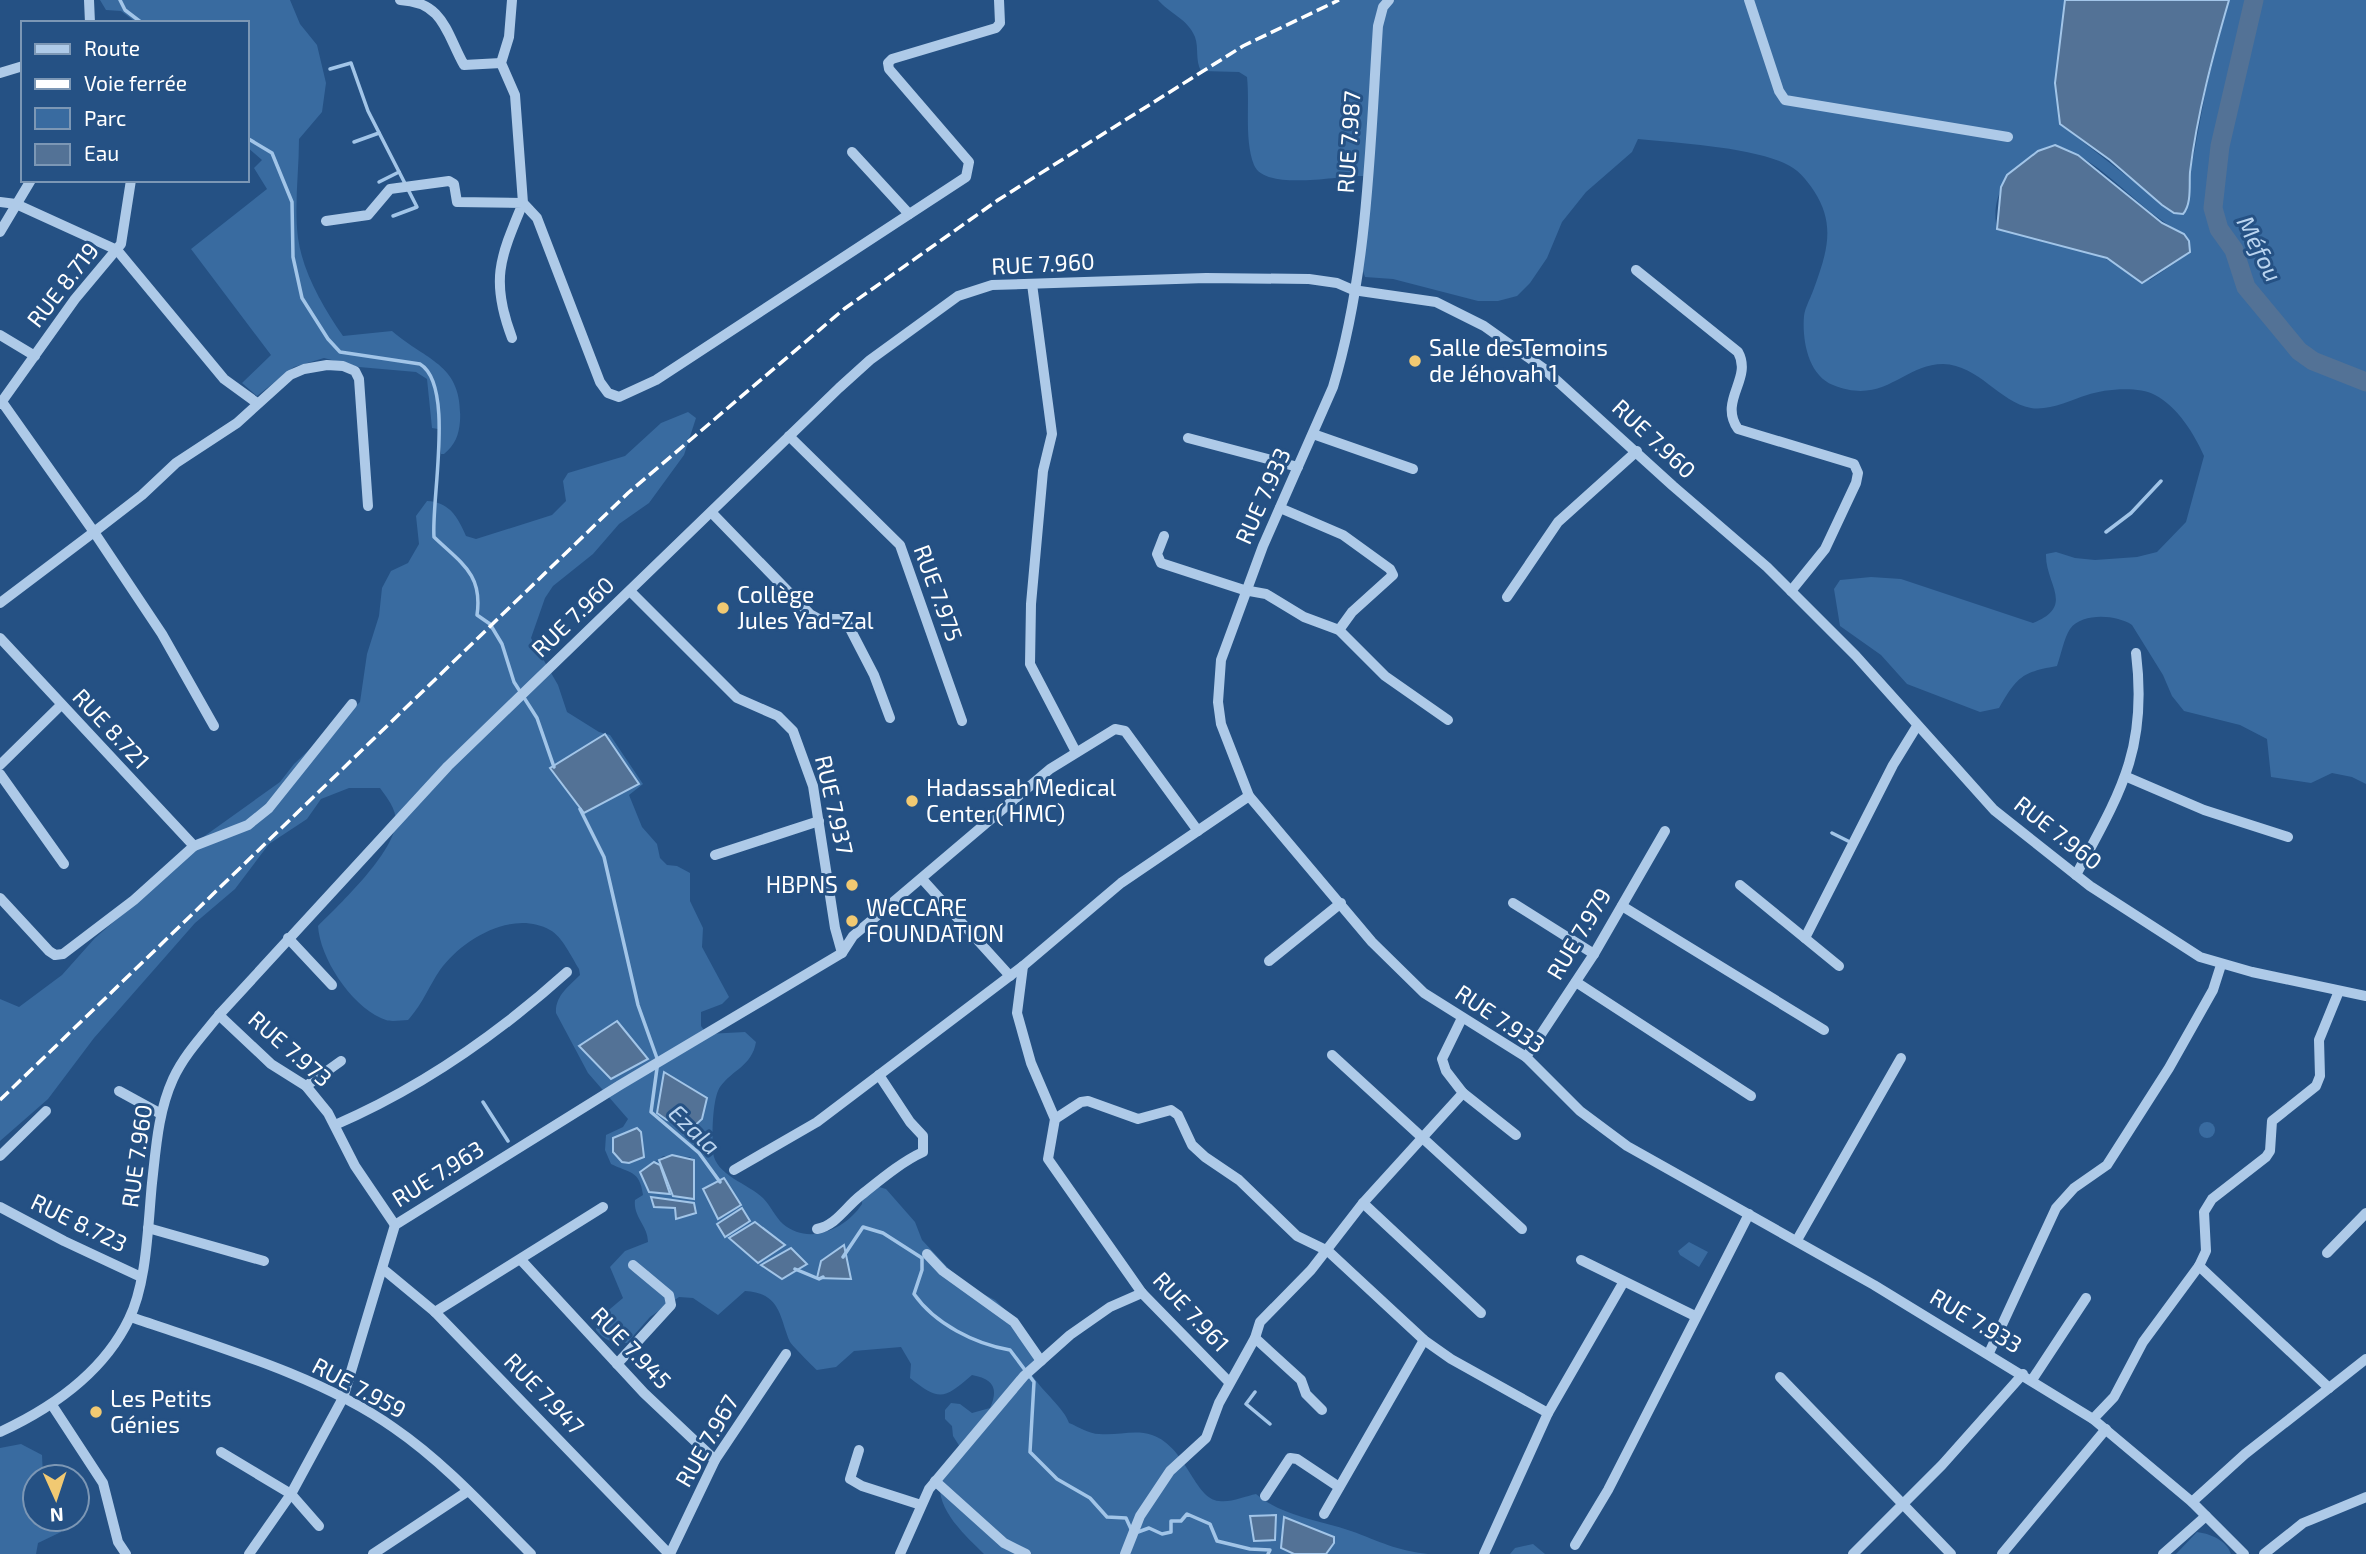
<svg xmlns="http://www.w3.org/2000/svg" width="2366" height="1554" viewBox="0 0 2366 1554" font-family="'Exo 2',sans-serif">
<rect width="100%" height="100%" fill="#255184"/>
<!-- green -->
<g fill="#396ba0" fill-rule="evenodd">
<path d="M 100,0 L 290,0 L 300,24 L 317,45 L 326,83 L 322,112 L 299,139 C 299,171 294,206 298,238 C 303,273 323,307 343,336 L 392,331 C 428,362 463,364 460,421 C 459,435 455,445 444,454 L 441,454 L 438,429 L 432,428 L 427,379 L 416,372 L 359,367 L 324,358 L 294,367 L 257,396 L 242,383 L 271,355 L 191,249 L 267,189 L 254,168 L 262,160 L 247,147 L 247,23 L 137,23 L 121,11 L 106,10 Z"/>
<path d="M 1158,0 L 2065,0 L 2055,83 L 2060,124 L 2174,213 L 2187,210 L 2191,169 L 2207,84 L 2229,0 L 2366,0 L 2366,784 L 2352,777 L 2332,773 L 2311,783 L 2271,777 L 2267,739 L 2240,725 L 2184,711 L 2172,696 L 2163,675 L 2132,625 C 2117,615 2083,612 2070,629 C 2064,638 2061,655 2057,666 C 2022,672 2017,677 1999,708 L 1980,712 L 1907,684 L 1881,655 L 1840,626 L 1834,589 L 1840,580 L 1871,577 L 1901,579 L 2033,623 C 2076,606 2045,584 2046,554 L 2056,552 L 2075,558 L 2095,560 L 2137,557 L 2157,552 L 2186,522 L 2204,456 C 2195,435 2177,406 2155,395 C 2138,386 2105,389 2087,395 C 2071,400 2049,411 2031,408 C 1999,402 1979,365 1943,364 C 1903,364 1885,406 1833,385 C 1808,375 1802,340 1804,316 C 1805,308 1810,299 1813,291 C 1826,255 1837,226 1814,191 C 1806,179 1798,169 1784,163 C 1748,147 1679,143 1638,139 L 1632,152 L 1586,192 L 1562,222 L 1547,258 L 1530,283 L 1517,296 L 1498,301 L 1478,301 L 1393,279 L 1365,277 L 1362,268 L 1363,176 C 1340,175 1265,192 1254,165 C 1244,139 1250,105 1247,77 L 1239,72 L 1201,71 C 1195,60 1199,48 1195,37 C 1188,19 1169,13 1158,0 ZM 2055,145 C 2105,161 2138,211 2184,234 L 2188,254 L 2150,280 L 2095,254 L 1997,229 C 1991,200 2003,178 2027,162 C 2037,154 2041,147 2055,145 Z"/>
<path d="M 688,412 L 696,418 L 684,455 L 649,503 L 619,524 L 593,554 L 553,586 L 545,598 L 531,638 L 558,685 L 567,712 L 599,732 L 610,735 L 643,784 L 629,795 L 642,827 L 657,844 L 660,858 L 667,865 L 677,866 L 690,873 L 690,901 L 703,928 L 702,947 L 729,997 L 722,1004 L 701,1012 L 701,1026 L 707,1034 L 745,1032 L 756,1042 C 752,1066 732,1070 720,1087 C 712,1099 712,1137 713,1152 C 715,1175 749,1184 763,1198 C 771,1206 775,1217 783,1224 C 809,1246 846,1229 862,1204 L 863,1188 L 872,1185 L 886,1189 L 915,1222 L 922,1240 L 949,1269 L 973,1289 L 995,1300 L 1023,1327 L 1038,1358 L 1032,1375 C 1042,1391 1064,1408 1069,1423 C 1079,1427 1089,1434 1099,1434 C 1118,1436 1134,1429 1152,1435 C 1187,1447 1194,1499 1219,1501 C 1230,1503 1246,1496 1256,1494 C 1282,1516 1319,1520 1351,1531 C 1379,1541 1397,1551 1428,1554 L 1326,1554 L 1334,1543 L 1283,1518 L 1281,1548 L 1294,1554 L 984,1554 C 951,1522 917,1489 960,1447 L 953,1436 L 952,1426 L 945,1419 L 945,1410 L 951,1403 L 960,1404 L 972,1413 L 990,1408 C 999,1388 993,1379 972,1375 C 944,1399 940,1402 910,1378 L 911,1364 L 901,1347 L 854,1351 L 836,1367 L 817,1370 C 814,1368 791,1344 790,1342 C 779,1316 781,1293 745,1291 L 718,1315 L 693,1298 L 679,1297 L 650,1317 L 627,1343 C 613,1343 605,1341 596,1330 L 597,1320 L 623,1298 L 610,1267 L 625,1251 L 648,1242 C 648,1226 633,1217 635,1200 L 643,1195 C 640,1170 629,1173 611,1164 L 605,1150 L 606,1135 L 623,1127 L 628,1119 L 588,1073 L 556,1013 C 555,996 569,986 580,975 L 579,969 C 572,958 562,936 550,930 C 513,909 462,939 440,970 C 429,986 422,1005 408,1020 C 401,1020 392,1022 386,1020 C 353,1009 320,959 318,926 C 340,904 394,853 396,822 C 396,808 387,798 380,788 L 349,788 L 321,799 L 307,819 L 269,844 L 235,889 L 195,923 L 94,1038 L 48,1099 L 0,1141 L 0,999 L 19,1007 L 62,975 L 95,938 L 161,881 L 185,850 L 280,782 L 294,764 L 360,702 L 367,654 L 379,616 L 382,588 L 391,571 L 408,563 L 419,544 L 416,516 L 427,501 C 450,502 458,518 466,536 L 476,539 L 552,515 L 566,501 L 563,481 L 568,473 L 625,456 L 661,423 ZM 641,1132 L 641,1151 L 622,1162 L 613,1151 L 613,1138 ZM 663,1156 L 690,1157 L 694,1160 L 694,1199 L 673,1196 L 659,1160 ZM 657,1161 L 669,1194 L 650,1193 L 640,1173 ZM 651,1197 L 694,1203 L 696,1213 L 676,1217 L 675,1208 Z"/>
<circle cx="2207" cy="1130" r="8"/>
<path d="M 1689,1242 L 1708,1252 L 1699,1267 L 1680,1255 L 1678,1251 Z"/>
<path d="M 21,1444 L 42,1455 L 43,1477 L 35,1477 L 35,1519 L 61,1519 L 61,1532 L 38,1543 L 36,1554 L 0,1554 L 0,1448 Z"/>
<path d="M 2197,1532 C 2211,1534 2226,1540 2231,1554 L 2176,1554 Z"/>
<path d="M 1533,1544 L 1545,1554 L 1510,1554 L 1515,1548 Z"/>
</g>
<!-- water -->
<g fill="#537296" stroke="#a2c5e8" stroke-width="2">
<path d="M 2065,0 L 2229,0 C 2213,55 2197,114 2190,172 C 2189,184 2192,204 2183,214 L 2174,213 L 2162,205 L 2110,160 L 2060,124 L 2055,83 Z"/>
<path d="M 2055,145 L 2078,155 L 2162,223 L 2184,234 L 2189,241 L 2190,252 L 2142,283 L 2107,258 L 1997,229 L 2001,187 L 2007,175 L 2038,151 Z"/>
<path d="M 605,734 L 639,784 L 584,813 L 550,768 Z"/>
<path d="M 617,1021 L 648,1059 L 611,1079 L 579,1046 Z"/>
<path d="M 664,1072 L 707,1098 L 702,1119 L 688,1132 L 683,1123 L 667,1120 L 657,1113 Z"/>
<path d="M 637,1128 L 641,1132 L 644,1157 L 629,1163 L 622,1162 L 613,1152 L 613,1138 Z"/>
<path d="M 672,1155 L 694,1160 L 694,1199 L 673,1196 L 659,1160 Z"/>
<path d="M 654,1162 L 660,1165 L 670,1194 L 649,1192 L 640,1172 Z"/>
<path d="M 724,1178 L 741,1205 L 718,1219 L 703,1189 Z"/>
<path d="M 651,1197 L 694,1203 L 696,1213 L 676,1219 L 675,1208 L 654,1207 Z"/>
<path d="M 742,1208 L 750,1221 L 725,1237 L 717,1224 Z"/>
<path d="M 755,1222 L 785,1245 L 758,1263 L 729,1238 Z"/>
<path d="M 844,1245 L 851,1279 L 817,1278 L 821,1261 Z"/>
<path d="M 791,1248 L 807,1264 L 782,1279 L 761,1265 Z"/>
<path d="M 1276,1515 L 1275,1540 L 1254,1541 L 1250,1516 Z"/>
<path d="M 1284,1517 L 1334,1537 L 1334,1543 L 1326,1554 L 1294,1554 L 1281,1548 Z"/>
</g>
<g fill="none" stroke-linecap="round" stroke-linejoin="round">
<!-- stream -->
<g stroke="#a2c5e8" stroke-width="3.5">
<path d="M 120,0 L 125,10 L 142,23"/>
<path d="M 330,69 L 351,63 L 368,111 L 417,207 L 393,216"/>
<path d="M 247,138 L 272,153 L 283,180 L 292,202 L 293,257 L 302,298 L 328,339 L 340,352 L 420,364 C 455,385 431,499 434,537 C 461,563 483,574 477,615 L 490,624 L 502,644 L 514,682 L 537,718 L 554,767"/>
<path d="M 354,142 L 379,133"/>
<path d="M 379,182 L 399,172"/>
<path d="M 2106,532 L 2131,513 L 2161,481"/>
<path d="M 580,809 L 604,857 L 638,1005 L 658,1061 L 651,1112 L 699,1153 L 720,1182"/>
<path d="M 1832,833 L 1850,842"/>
<path d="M 483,1102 L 508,1141"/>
<path d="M 843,1257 L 863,1227 L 883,1233 L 922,1258 L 922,1270 L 914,1294 C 935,1324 975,1344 1010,1350 L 1034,1382 L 1030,1452 L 1057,1479 L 1090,1498 L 1107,1517 L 1126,1518 L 1131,1529"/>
<path d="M 795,1269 L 819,1279 L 823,1277"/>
<path d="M 1255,1392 L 1246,1404 L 1270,1424"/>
<path d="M 1138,1532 L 1149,1528 L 1162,1534 L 1171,1532 L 1171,1521 L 1181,1521 L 1187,1514 L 1210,1524 L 1217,1541 L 1250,1549 L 1270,1550 L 1268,1554"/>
</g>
<!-- river -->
<path stroke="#537296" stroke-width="19" d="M 2254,0 L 2220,146 L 2213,208 L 2219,229 L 2234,250 L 2246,287 L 2299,351 L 2313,361 L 2366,382"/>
<!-- minor -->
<g stroke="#aecae8" stroke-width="10">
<path d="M 89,0 L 90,23"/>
<path d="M 400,0 C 444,2 446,33 464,65 L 501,63"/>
<path d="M 512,0 L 509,37 L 501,63 L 515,95 L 523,203 L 537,218 L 600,382 L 608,393 L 619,397 L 656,380 L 966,177 L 969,162 L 889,69 L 888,63 L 892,59 L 996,28 L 1000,23 L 999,0"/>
<path d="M 1389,0 L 1383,7 L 1378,26 C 1370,146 1368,271 1333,387 L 1263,546 L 1221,660 L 1218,702 L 1221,724 L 1249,796 L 1372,942 L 1424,993 L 1526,1057 L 1580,1111 L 1627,1146 L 1874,1285 L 2093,1419 L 2192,1502 L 2244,1554"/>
<path d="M 1749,0 L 1779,91 L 1785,100 L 2008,137"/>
<path d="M 0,73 L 23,66"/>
<path d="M 852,152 L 909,214"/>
<path d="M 0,202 L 16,204 L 117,250 L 224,379 L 257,403"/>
<path d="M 326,221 L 368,215 L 390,189 L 449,181 L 454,184 L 457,202 L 523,203 C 500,258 490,280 512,338"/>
<path d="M 0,232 L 31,180"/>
<path d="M 1636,270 L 1738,352 C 1753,379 1718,400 1738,429 L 1854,464 L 1858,473 L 1856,483 L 1825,549 L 1791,591"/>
<path d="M 1032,284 L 1052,434 L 1043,471 L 1031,604 L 1030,664 L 1076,752"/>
<path d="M 0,335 L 35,356"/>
<path d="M 0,404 L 75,299 L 121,244 L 131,180"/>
<path d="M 1313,434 L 1413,469"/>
<path d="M 789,436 L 900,545 L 962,721"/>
<path d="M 1188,438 L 1298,467"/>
<path d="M 1280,508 L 1343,535 L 1390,569 L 1393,575 L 1352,612 L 1339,630"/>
<path d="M 712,513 L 810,614 L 819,619 L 845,619 L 874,675 L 890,718"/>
<path d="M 1164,536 L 1157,554 L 1161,563 L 1244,590 L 1266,594 L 1304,617 L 1339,630 L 1385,676 L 1448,720"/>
<path d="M 630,591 L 737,698 L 778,716 L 793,731 L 813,786 L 835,928 L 842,953 L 853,936 L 1050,769 L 1115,729 L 1125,731 L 1198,831"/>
<path d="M 1507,597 L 1558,522 L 1637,451"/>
<path d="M 0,603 L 94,532 L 2,402"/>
<path d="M 0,638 L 194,846"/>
<path d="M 214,726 L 162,634 L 94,532 L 142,495 L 176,463 L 237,423 L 290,375 L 304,369 L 327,365 L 343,366 L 355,371 L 359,379 L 368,506"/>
<path d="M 0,765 L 60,706"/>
<path d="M 0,774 L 64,864"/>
<path d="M 2127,777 L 2204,810 L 2288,837"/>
<path d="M 715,855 L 819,821"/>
<path d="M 2076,875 C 2120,793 2148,750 2136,653"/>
<path d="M 923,880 L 1010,976"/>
<path d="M 1740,885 L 1839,966"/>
<path d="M 0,898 L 49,951 L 55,955 L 63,954 L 134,900 L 194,846 L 248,825 L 269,808 L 352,704"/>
<path d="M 1513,903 L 1594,954"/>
<path d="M 1622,906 L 1824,1030"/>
<path d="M 288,938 L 332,985"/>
<path d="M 1805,938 L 1893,765 L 1917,726"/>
<path d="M 1269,961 L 1341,903"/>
<path d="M 1023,966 L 1017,1013 L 1031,1063 L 1055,1119 L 1048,1159 L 1142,1293 L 1229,1382"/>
<path d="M 1576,982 L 1751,1096"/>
<path d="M 219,1015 L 271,1064 L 306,1086 L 328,1113 L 355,1166 L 395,1225"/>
<path d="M 1332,1055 L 1522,1229"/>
<path d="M 1526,1057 L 1594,954 L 1665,831"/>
<path d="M 306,1086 L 341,1061"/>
<path d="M 119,1091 L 161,1114"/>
<path d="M 1463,1093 L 1516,1135"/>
<path d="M 1055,1119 L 1081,1102 L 1088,1101 L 1138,1119 L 1171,1110 L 1178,1115 L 1192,1145 L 1205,1157 L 1239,1180 L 1297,1236 L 1328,1251 L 1424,1340 L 1451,1359 L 1548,1413"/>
<path d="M 335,1125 C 423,1087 497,1035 567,972"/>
<path d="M 0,1156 L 46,1111"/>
<path d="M 734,1170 L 817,1122 L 1023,966 L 1121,883 L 1249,796"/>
<path d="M 1363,1203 L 1481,1313"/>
<path d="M 0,1207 L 64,1241 L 141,1277"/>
<path d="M 148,1228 L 264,1261"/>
<path d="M 817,1229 C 836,1225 845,1208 860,1196 C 879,1181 901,1162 923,1152 L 923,1136 L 910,1122 L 879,1075"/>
<path d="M 1797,1240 L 1901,1058"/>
<path d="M 2327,1253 L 2366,1213"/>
<path d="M 927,1254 L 943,1271 L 1014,1322 L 1041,1361"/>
<path d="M 521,1260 L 644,1393 L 715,1460"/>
<path d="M 1581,1260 L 1695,1316"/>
<path d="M 2199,1266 L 2329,1388"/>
<path d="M 383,1269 L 435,1312 L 669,1554"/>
<path d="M 435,1312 L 603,1207"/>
<path d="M 131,1317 C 215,1346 321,1376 394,1428 C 445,1463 488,1511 531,1554"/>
<path d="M 1255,1338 L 1301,1380 L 1306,1394 L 1322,1410"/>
<path d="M 1989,1353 L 2056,1208 L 2074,1188 L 2107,1165 L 2169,1068 L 2213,990 L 2221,965"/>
<path d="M 617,1364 L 671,1305 L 669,1295 L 633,1265"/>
<path d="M 1780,1377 L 1951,1554"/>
<path d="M 2032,1380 L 2086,1298"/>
<path d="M 52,1405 L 103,1483 L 118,1542 L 126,1554"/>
<path d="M 2093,1419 L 2114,1397 L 2143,1342 L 2199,1266 L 2206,1251 L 2204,1212 L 2212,1199 L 2266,1157 L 2270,1151 L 2272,1121 L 2316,1086 L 2320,1076 L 2319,1040 L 2339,991"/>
<path d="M 0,1432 C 52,1408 103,1373 129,1319 C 147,1283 148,1223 152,1183 C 156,1148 158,1112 173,1079 C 184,1055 203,1035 219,1015 L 448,766 L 839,388 L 870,360 L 958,296 L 992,285 L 1206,278 L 1309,279 L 1337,283 L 1353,290 L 1436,302 L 1484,326 L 1543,368 L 1673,486 L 1767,567 L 1856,656 L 1994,810 L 2090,886 L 2200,957 L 2252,972 L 2366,996"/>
<path d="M 859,1450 L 850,1479 L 862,1486 L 921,1505"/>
<path d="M 221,1452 L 291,1494 L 249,1554"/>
<path d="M 935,1481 L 1004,1543 L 1026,1554"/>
<path d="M 1265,1496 L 1290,1458 L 1297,1459 L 1339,1487"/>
<path d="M 2192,1502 L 2245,1454 L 2366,1359"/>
<path d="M 1324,1514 L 1424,1340"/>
<path d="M 319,1526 L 291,1494 L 343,1398 L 395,1225 L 620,1085 L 842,953"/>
<path d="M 1575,1545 L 1608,1490 L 1749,1214"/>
<path d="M 373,1554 L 468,1491"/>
<path d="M 670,1554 L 715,1460 L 786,1354"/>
<path d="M 900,1554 L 929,1489 L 1024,1376 L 1070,1335 L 1110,1307 L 1142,1293"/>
<path d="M 1125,1554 L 1140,1516 L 1170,1471 L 1206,1438 L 1219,1403 L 1255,1338 L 1260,1322 L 1311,1270 L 1363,1203 L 1463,1093 L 1446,1071 L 1442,1059 L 1462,1018"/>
<path d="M 1484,1554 L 1548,1413 L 1623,1283"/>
<path d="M 1853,1554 L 1942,1465 L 2023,1374"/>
<path d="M 2002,1554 L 2106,1429"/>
<path d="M 2163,1554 L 2206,1516"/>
<path d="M 2264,1554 L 2303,1523 L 2366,1497"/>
</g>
<!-- rail -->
<path stroke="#fff" stroke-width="3.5" stroke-dasharray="12 5" stroke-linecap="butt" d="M 0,1100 L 628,493 L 844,309 L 998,200 L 1243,46 L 1339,0"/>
</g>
<!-- markers -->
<g fill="#f1c972" stroke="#255184" stroke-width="2.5">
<circle cx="1415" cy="361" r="7"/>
<circle cx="723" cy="608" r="7"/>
<circle cx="912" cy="801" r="7"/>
<circle cx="852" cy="885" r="7"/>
<circle cx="852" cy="921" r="7"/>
<circle cx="96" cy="1412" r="7"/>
</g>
<g text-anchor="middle" stroke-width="6" stroke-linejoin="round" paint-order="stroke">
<!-- street labels -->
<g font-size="23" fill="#fff" stroke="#255184">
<text transform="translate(1349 142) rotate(-86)" y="8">RUE 7.987</text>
<text transform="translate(1043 264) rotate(-3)" y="8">RUE 7.960</text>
<text transform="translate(63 285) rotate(-52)" y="8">RUE 8.719</text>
<text transform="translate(1654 439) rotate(43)" y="8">RUE 7.960</text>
<text transform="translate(1263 496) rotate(-66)" y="8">RUE 7.933</text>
<text transform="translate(938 593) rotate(70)" y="8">RUE 7.975</text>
<text transform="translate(573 617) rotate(-44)" y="8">RUE 7.960</text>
<text transform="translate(111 729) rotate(47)" y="8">RUE 8.721</text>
<text transform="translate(834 805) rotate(77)" y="8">RUE 7.937</text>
<text transform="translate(2058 833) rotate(38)" y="8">RUE 7.960</text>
<text transform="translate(1579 934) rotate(-59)" y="8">RUE 7.979</text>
<text transform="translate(1500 1019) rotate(34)" y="8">RUE 7.933</text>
<text transform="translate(290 1049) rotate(41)" y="8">RUE 7.973</text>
<text transform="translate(137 1156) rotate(-82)" y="8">RUE 7.960</text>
<text transform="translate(438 1174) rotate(-32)" y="8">RUE 7.963</text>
<text transform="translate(79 1223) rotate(26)" y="8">RUE 8.723</text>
<text transform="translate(1191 1312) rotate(47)" y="8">RUE 7.961</text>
<text transform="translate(1976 1321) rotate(31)" y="8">RUE 7.933</text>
<text transform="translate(631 1348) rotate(46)" y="8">RUE 7.945</text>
<text transform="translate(359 1388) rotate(28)" y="8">RUE 7.959</text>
<text transform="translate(544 1394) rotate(46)" y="8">RUE 7.947</text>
<text transform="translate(707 1441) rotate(-60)" y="8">RUE 7.967</text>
</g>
<!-- poi labels -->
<g font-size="23" fill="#fff" stroke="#255184" text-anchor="start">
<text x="1429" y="356">Salle desTemoins<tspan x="1429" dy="26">de Jéhovah 1</tspan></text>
<text x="737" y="603">Collège<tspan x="737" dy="26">Jules Yad-Zal</tspan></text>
<text x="926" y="796">Hadassah Medical<tspan x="926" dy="26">Center( HMC)</tspan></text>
<text x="838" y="893" text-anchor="end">HBPNS</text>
<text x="866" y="916">WeCCARE<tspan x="866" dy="26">FOUNDATION</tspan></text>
<text x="110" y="1407">Les Petits<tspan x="110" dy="26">Génies</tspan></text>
</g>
<!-- water labels -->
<g font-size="24" font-style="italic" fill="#bad4ef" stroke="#255184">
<text transform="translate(2259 249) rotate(63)" y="8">Méfou</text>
<text transform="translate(694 1130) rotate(44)" y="8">Ezala</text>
</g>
</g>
<!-- legend -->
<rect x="21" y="21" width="228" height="161" fill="#255184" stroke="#7c97b5" stroke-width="2"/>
<rect x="35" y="44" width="35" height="10" fill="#aecae8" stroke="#7c97b5" stroke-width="2"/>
<text x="84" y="56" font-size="21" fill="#ffffff">Route</text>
<rect x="35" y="79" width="35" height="10" fill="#ffffff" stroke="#7c97b5" stroke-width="2"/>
<text x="84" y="91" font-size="21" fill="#ffffff">Voie ferrée</text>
<rect x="35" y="108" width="35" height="21" fill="#396ba0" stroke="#7c97b5" stroke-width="2"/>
<text x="84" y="126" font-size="21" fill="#ffffff">Parc</text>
<rect x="35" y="144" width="35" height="21" fill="#537296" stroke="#7c97b5" stroke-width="2"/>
<text x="84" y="161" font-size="21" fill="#ffffff">Eau</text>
<!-- north arrow -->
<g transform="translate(56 1498) rotate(177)"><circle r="33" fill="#255184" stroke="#7c97b5" stroke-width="2"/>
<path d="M0-5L12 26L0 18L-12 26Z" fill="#f1c972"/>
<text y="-10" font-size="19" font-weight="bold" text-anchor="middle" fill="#ffffff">N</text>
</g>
</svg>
